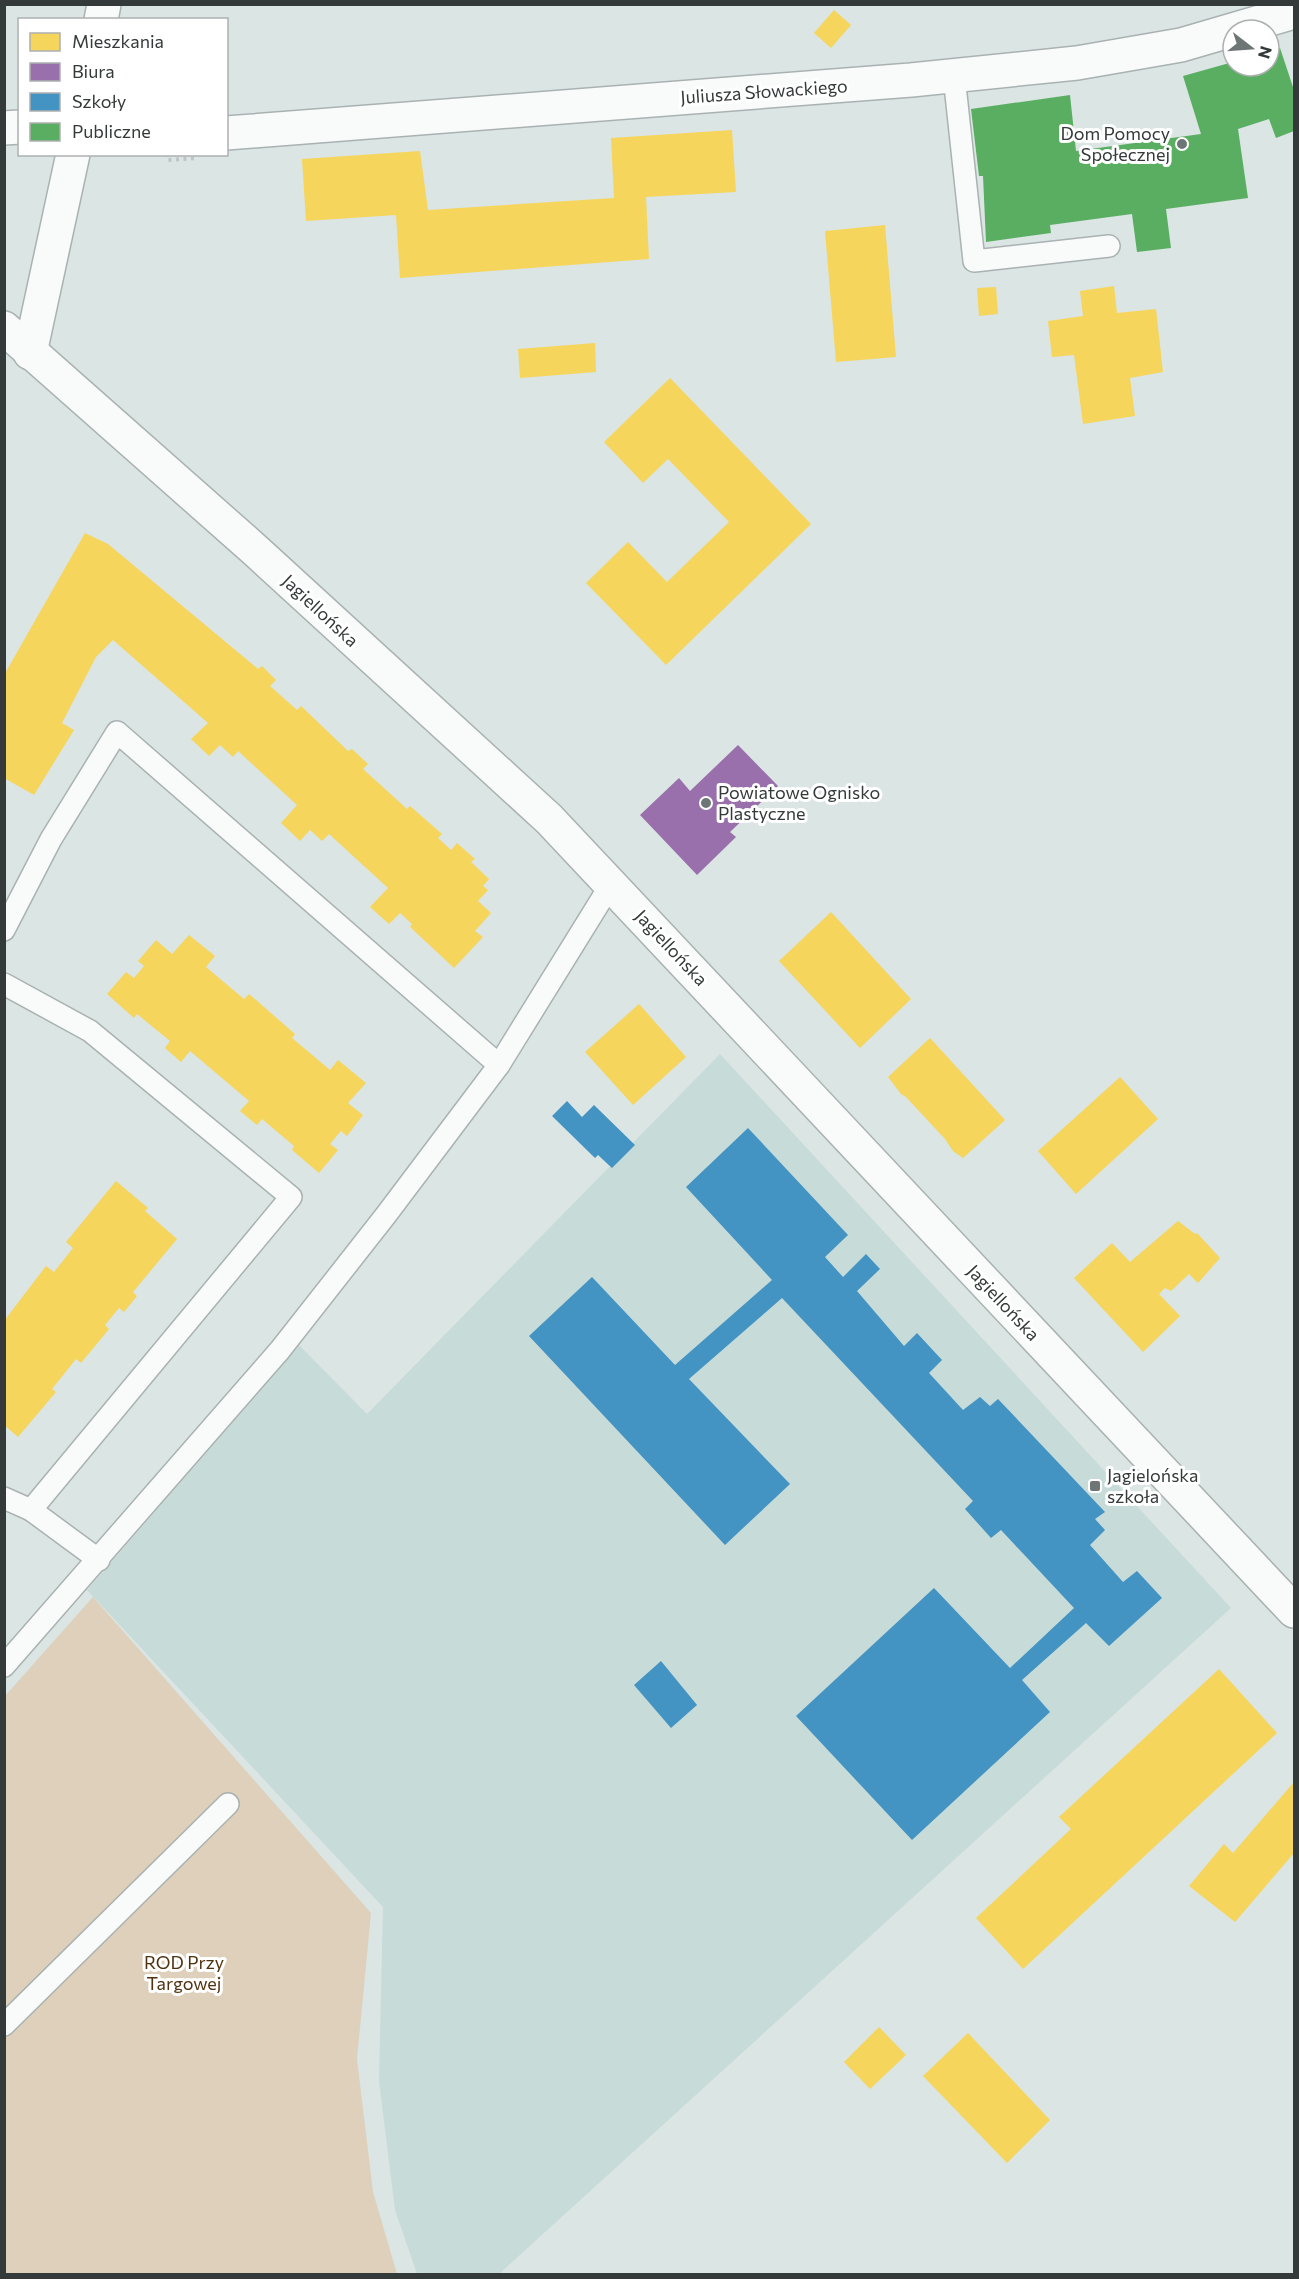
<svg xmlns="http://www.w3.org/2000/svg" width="1299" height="2279" viewBox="0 0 1299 2279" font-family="Commissioner,sans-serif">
<rect width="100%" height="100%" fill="#dae5e4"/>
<!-- built -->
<path fill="#c7dbd8" d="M 720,1054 L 1231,1608 L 499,2274 L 417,2274 L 395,2210 L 379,2081 L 383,1907 L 87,1590 L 299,1345 L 367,1414 Z"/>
<!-- green -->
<path fill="#ded0bb" d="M 93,1597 L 371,1913 L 357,2059 L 373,2192 L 397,2274 L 5,2274 L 5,1696 Z"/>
<!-- homes -->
<g fill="#f6d55c">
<path d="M 834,10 L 851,25 L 831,48 L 814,33 Z"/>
<path d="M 732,130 L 736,192 L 646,197 L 649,259 L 400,278 L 396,215 L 306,221 L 302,159 L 420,151 L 428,210 L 614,198 L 611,138 Z"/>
<path d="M 885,225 L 896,357 L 836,362 L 825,231 Z"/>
<path d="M 1114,286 L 1117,313 L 1156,309 L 1163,372 L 1130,378 L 1135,416 L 1083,424 L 1074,355 L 1052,357 L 1048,321 L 1083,316 L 1080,291 Z"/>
<path d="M 996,287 L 998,314 L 979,316 L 977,288 Z"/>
<path d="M 595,343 L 596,372 L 520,378 L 518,349 Z"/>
<path d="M 670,378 L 811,524 L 666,665 L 586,583 L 628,542 L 667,582 L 729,522 L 668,459 L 643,483 L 604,442 Z"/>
<path d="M 85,533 L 108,544 L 258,669 L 262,666 L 276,680 L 270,686 L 297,710 L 301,706 L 348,751 L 352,749 L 368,764 L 363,769 L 407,809 L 410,806 L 442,834 L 438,838 L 451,850 L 457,843 L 475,859 L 471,862 L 489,879 L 483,886 L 488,890 L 478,901 L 491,913 L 475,931 L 483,937 L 454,968 L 410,927 L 412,924 L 400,913 L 389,924 L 370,907 L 388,888 L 329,834 L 322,841 L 310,830 L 300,841 L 281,823 L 297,805 L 238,751 L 233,757 L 220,745 L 209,756 L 191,739 L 208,723 L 113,640 L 96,657 L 62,723 L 74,730 L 34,795 L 4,778 L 4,675 Z"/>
<path d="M 831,912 L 911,999 L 860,1048 L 779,961 Z"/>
<path d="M 189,935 L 215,956 L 206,967 L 244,999 L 249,994 L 295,1034 L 292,1038 L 330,1070 L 338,1060 L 366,1083 L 348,1103 L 363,1115 L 347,1136 L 341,1131 L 330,1144 L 338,1150 L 319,1173 L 292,1150 L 294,1146 L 262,1119 L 257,1125 L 240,1111 L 249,1101 L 190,1051 L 181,1062 L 165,1048 L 170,1041 L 137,1014 L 134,1018 L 107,994 L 126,972 L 134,978 L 144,966 L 138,961 L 156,940 L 172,954 Z"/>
<path d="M 639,1004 L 686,1057 L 633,1105 L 585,1052 Z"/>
<path d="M 930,1038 L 1005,1120 L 963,1158 L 953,1151 L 945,1139 L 906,1097 L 901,1094 L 888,1077 Z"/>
<path d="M 1120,1077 L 1158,1119 L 1076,1194 L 1038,1151 Z"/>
<path d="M 116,1181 L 148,1208 L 145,1211 L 177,1239 L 133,1292 L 137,1296 L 124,1312 L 119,1308 L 105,1325 L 109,1329 L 81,1363 L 76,1359 L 52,1389 L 56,1392 L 18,1437 L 4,1425 L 4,1321 L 46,1266 L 54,1272 L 73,1248 L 66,1242 Z"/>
<path d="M 1178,1221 L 1195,1234 L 1197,1233 L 1220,1258 L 1198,1283 L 1189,1274 L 1171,1291 L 1165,1288 L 1159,1294 L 1180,1316 L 1143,1352 L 1074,1278 L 1112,1243 L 1130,1262 Z"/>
<path d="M 1219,1669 L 1277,1733 L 1023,1969 L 976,1918 L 1071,1829 L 1059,1817 Z"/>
<path d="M 1294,1782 L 1294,1853 L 1235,1922 L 1189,1886 L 1224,1844 L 1233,1853 Z"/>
<path d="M 879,2027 L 906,2055 L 870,2089 L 844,2062 Z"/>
<path d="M 968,2033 L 1050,2120 L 1007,2163 L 923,2076 Z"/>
</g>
<!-- offices -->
<path fill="#9970ab" d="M 738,745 L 778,786 L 730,832 L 736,837 L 697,875 L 640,815 L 679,778 L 690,791 Z"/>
<!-- schools -->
<g fill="#4393c3">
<path d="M 567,1101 L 582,1117 L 594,1105 L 635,1145 L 612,1168 L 598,1155 L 595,1158 L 552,1116 Z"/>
<path d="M 748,1128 L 848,1235 L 825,1257 L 843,1277 L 866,1254 L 880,1269 L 857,1291 L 904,1346 L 917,1333 L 942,1360 L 929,1373 L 963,1410 L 980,1397 L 990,1406 L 998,1399 L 1105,1512 L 1095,1519 L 1105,1530 L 1090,1545 L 1123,1582 L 1137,1571 L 1162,1598 L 1109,1646 L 1086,1623 L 1022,1680 L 1050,1712 L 912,1840 L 796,1716 L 934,1588 L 1010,1668 L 1074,1608 L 1001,1530 L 991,1538 L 965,1509 L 973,1501 L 782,1298 L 689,1379 L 790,1484 L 725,1545 L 529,1336 L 592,1277 L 675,1365 L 772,1280 L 686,1187 Z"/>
<path d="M 661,1661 L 697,1705 L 671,1728 L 634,1685 Z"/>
</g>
<!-- public -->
<path fill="#5aae61" d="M 1280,48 L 1294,90 L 1294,131 L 1276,138 L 1269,119 L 1238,129 L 1248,198 L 1166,209 L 1171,248 L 1137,252 L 1132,214 L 1050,225 L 1051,233 L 986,242 L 983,176 L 979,176 L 971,109 L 1070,95 L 1076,151 L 1201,134 L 1183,76 L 1233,62 L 1233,66 L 1269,66 L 1269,51 Z"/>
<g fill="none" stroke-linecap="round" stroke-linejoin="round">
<defs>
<g id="lane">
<path d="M 954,76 L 974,261 L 1109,246"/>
<path d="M 4,930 L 51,839 L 117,732 L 499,1065"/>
<path d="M 4,984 L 90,1031 L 291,1197 L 31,1510 L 4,1498"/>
<path d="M 31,1510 L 99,1560"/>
<path d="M 4,1666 L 280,1350 L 386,1215 L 499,1065 L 611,884"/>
<path d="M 4,2025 L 228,1804"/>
</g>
<g id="street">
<path d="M 101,20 L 104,4"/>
<path d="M 4,128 L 20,127"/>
<path d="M 226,133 L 911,80 L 1077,63 L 1181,45 L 1294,12"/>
<path d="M 4,328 L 255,550 L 549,819 L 1294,1611"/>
<path d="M 30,353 L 73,154"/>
</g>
</defs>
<!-- lane casing -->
<use href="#lane" stroke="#aab2b1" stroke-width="24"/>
<!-- street casing -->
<use href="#street" stroke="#aab2b1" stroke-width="36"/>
<!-- path -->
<path stroke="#c1c4c4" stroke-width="4" stroke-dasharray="3 4.5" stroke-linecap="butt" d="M 167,154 L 167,160 L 198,158"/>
<!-- lane -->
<use href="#lane" stroke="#f9fbfb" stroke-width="21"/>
<!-- street -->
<use href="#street" stroke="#f9fbfb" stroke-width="33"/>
</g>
<!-- markers -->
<g fill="#6d7675" stroke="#fff" stroke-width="2">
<circle cx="1182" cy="144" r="6"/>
<circle cx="706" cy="803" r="6"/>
<rect x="1089" y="1480" width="12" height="12" rx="3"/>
</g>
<g text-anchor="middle" stroke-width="6" stroke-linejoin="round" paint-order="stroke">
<!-- street labels -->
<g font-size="18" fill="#333a39" stroke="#fff">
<text transform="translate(764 92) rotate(-4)" y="6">Juliusza Słowackiego</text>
<text transform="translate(320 611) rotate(43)" y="6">Jagiellońska</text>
<text transform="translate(671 948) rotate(47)" y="6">Jagiellońska</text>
<text transform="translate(1003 1303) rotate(47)" y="6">Jagiellońska</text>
</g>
<!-- poi labels -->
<g font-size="18" fill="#333a39" stroke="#fff" text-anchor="start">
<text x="1170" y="140" text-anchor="end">Dom Pomocy<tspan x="1170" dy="21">Społecznej</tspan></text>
<text x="718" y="799">Powiatowe Ognisko<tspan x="718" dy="21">Plastyczne</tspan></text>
<text x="1107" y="1482">Jagielońska<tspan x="1107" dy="21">szkoła</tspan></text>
</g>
<!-- park labels -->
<g font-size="18" fill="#4f320f" stroke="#fff">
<text x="184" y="1969">ROD Przy<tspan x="184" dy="21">Targowej</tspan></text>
</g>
</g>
<!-- border -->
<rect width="1299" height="2279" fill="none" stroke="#333a39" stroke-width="12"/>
<!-- legend -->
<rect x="18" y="18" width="210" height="138" fill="#ffffff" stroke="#adb0b0" stroke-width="1.5"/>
<rect x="30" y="33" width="30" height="18" fill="#f6d55c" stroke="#adb0b0" stroke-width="1.5"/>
<text x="72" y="48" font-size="18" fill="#333a39">Mieszkania</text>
<rect x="30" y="63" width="30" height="18" fill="#9970ab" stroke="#adb0b0" stroke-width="1.5"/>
<text x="72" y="78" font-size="18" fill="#333a39">Biura</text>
<rect x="30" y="93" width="30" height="18" fill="#4393c3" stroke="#adb0b0" stroke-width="1.5"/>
<text x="72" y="108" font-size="18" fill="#333a39">Szkoły</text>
<rect x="30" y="123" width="30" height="18" fill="#5aae61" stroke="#adb0b0" stroke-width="1.5"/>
<text x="72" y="138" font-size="18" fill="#333a39">Publiczne</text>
<!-- north arrow -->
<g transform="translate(1251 48) rotate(107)"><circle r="28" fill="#ffffff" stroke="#adb0b0" stroke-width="1.5"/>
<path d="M0-4.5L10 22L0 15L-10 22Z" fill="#6d7675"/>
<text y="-9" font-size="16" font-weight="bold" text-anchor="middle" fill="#333a39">N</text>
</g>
</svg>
